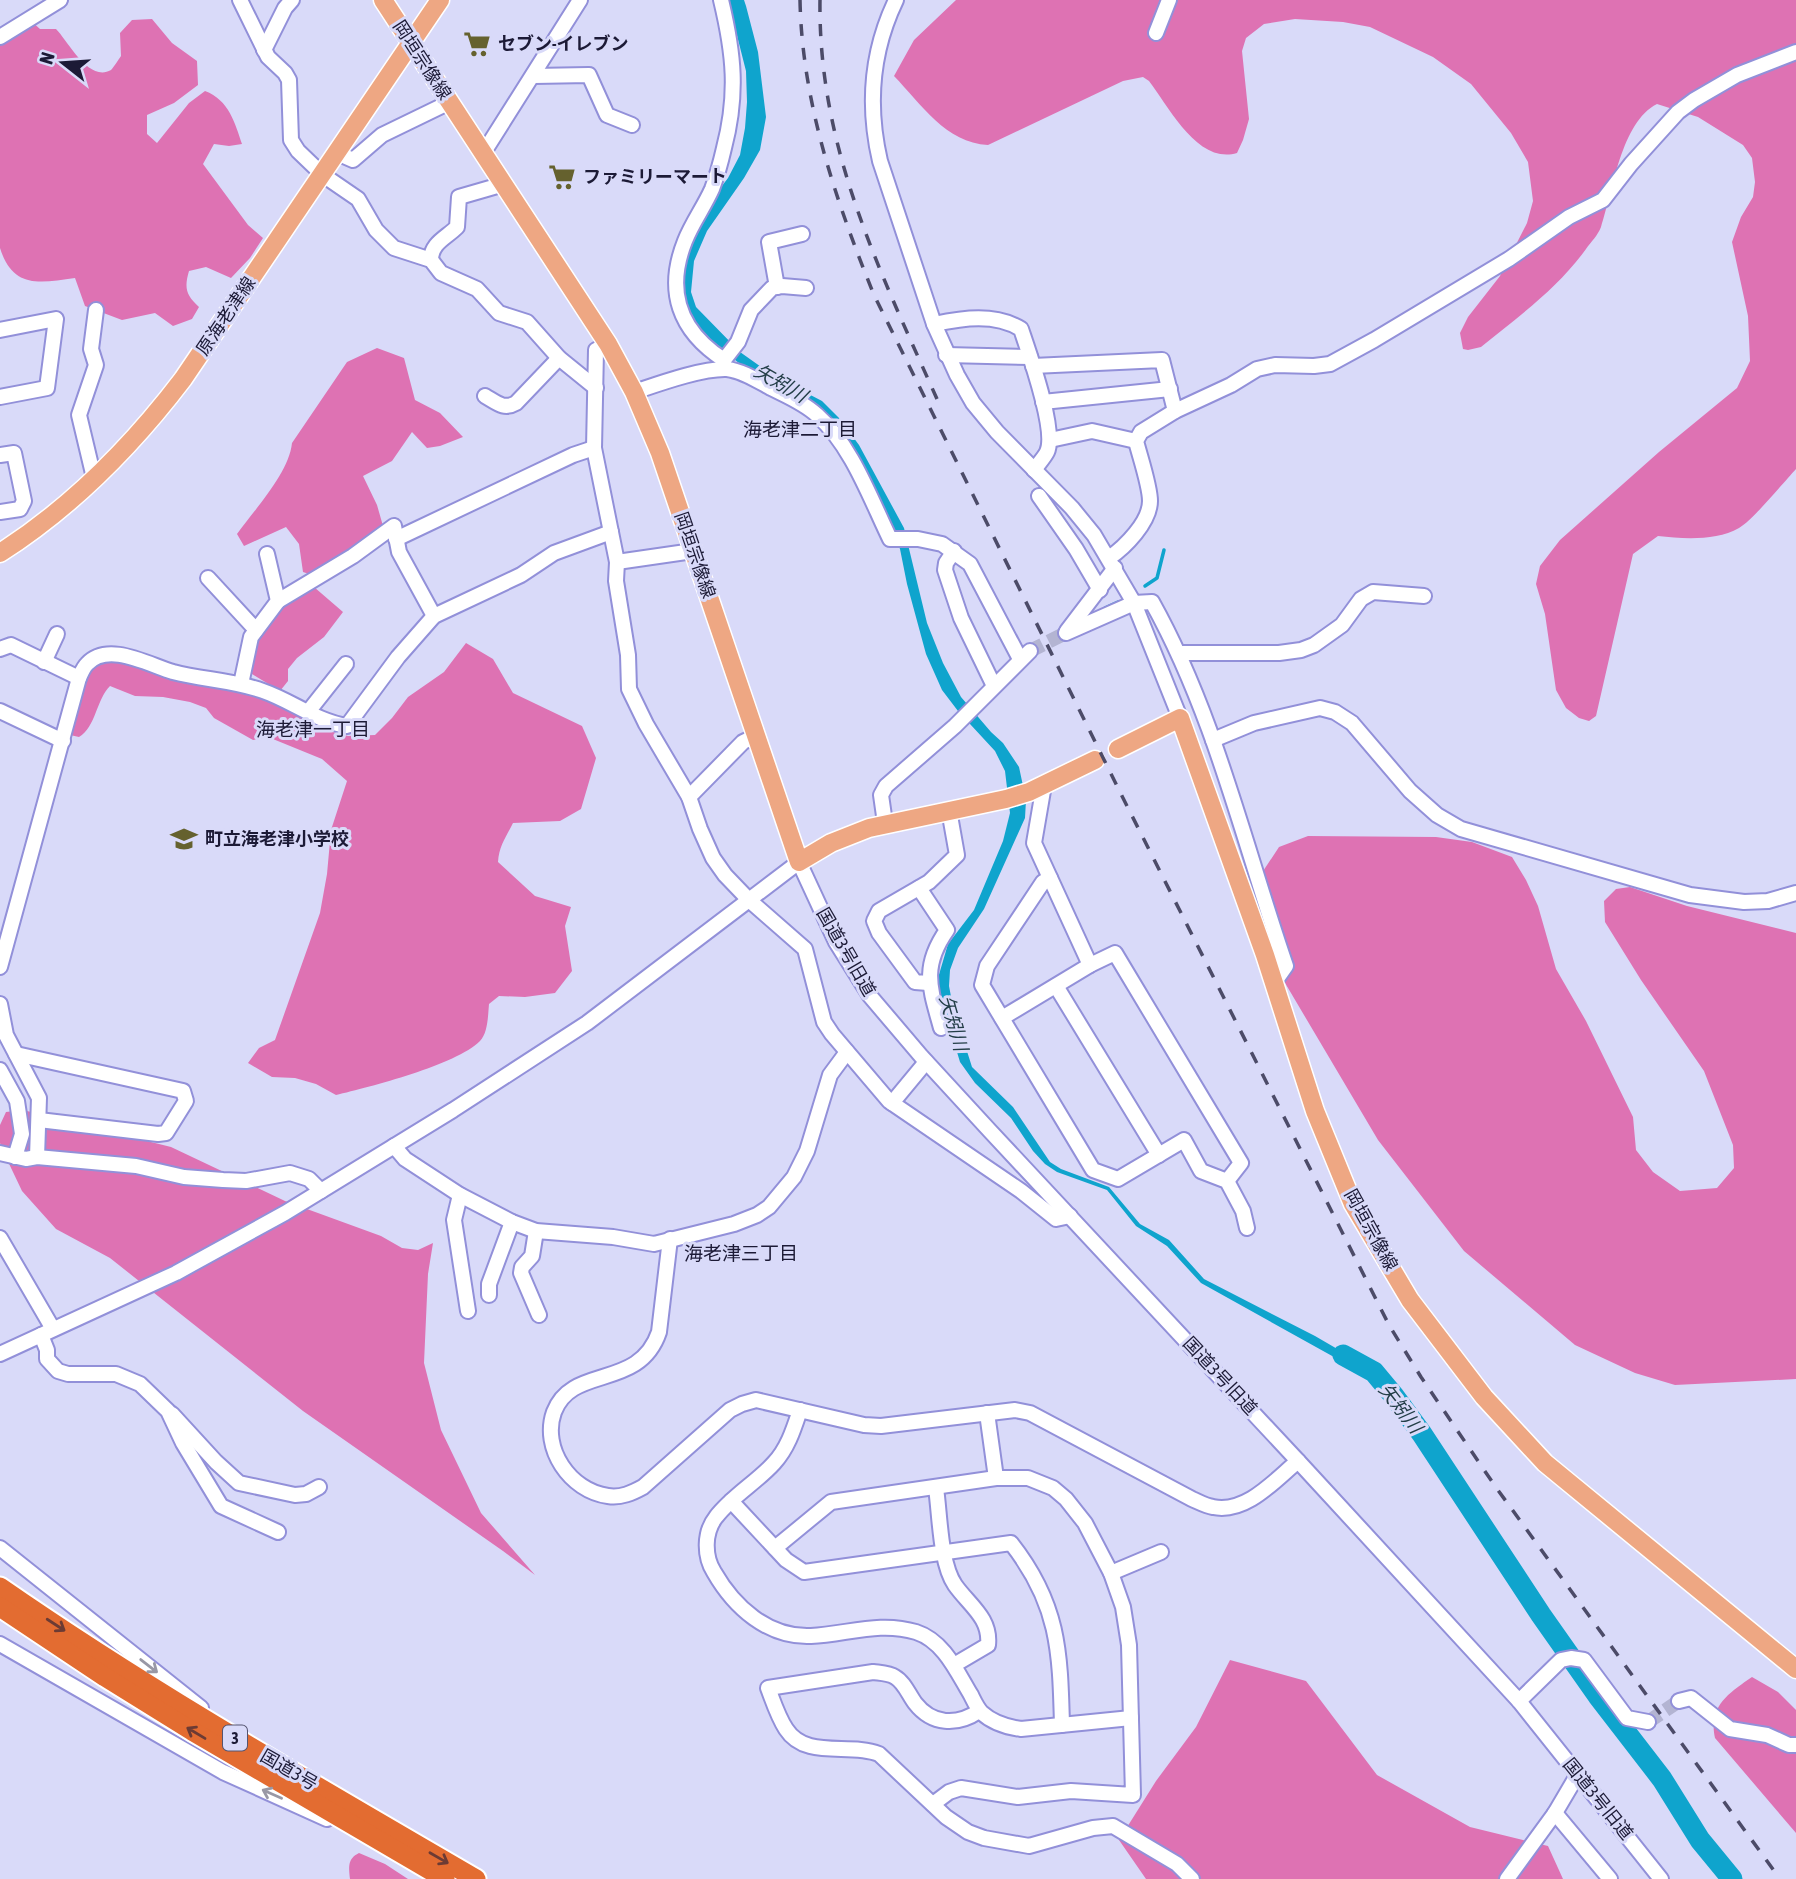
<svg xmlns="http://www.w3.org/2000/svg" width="1796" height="1879" viewBox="0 0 1796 1879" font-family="'Asap Condensed','Noto Sans JP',sans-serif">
<rect width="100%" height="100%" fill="#d9daf9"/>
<!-- forest -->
<g fill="#de72b3">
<path d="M 956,0 L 1796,0 L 1796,469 C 1783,483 1753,520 1739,528 C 1716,541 1684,539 1658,536 L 1633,554 L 1596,716 L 1589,721 L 1579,718 L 1566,708 L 1556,690 L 1545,614 L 1536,584 L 1540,566 L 1560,540 L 1659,452 L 1737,388 L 1750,361 L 1748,316 L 1732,242 L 1741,217 L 1753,197 L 1755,182 L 1752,158 L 1743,145 L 1698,117 L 1657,104 C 1621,122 1613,191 1601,227 C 1598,235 1591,242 1586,249 C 1558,288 1518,317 1481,347 L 1468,350 L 1463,349 L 1460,333 L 1468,317 L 1500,276 L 1527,223 L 1533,201 L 1528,162 L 1511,133 L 1471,84 L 1433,57 L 1370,27 L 1343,22 L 1295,19 L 1264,24 L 1246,38 L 1242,51 L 1249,119 L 1243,140 L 1237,153 C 1198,165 1169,107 1149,81 L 1143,77 L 1123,81 L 988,145 C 946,143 921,104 894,76 L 914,40 Z"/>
<path d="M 152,19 L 172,43 L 197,61 L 198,85 L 174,103 L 147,115 L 147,134 L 157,143 L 189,103 L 205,91 C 229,100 235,123 242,144 L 229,146 L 214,144 L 203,164 L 248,225 L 263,238 L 250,258 L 231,278 L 206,267 L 189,271 C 184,288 186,295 199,307 L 192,319 L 173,326 L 155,313 L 122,320 L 85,306 L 75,278 C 39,283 13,289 0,248 L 0,38 L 31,21 L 40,29 L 56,29 C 68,41 89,83 111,70 C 114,67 118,60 121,56 L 120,33 L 132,20 Z"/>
<path d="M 377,348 L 404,358 L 415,400 L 440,413 L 463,437 L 440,446 L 427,448 L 412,432 L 392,461 L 363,476 L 377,505 L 383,526 L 351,554 L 339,555 L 333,566 L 315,576 L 303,572 L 299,544 L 286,527 L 244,546 L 237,534 C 255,509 289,473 292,443 L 347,362 Z"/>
<path d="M 314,587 L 343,612 L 324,637 L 297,658 L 288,669 L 288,681 L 280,691 L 252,674 L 249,666 L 255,638 L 288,599 Z"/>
<path d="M 466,643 L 493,659 L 513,693 L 582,726 L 596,758 L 581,809 L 560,821 L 513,823 C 506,837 499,846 498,862 L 535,896 L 571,907 L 565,926 L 572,971 L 555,993 L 525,997 L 499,996 L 489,1004 C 488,1015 488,1033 480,1041 C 456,1065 370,1087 336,1095 L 316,1084 L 295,1078 L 272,1077 L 248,1063 L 259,1048 L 275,1040 L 320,913 L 327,874 L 331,830 L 347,781 L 322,759 L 268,737 L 253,740 L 214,718 L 206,708 L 190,702 L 163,697 L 135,696 L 110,686 C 96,700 96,727 79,737 L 70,735 L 86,675 L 98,664 L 113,660 L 269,698 L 325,730 L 348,736 L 375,735 L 392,718 L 408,697 L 444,672 Z"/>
<path d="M 1308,836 L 1436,837 L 1472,842 L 1512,857 L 1526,880 L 1538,906 L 1556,969 L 1586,1021 L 1633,1117 L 1636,1150 L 1653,1172 L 1680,1191 L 1717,1188 L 1734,1168 L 1733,1145 L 1704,1071 L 1641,980 L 1605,922 L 1604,901 L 1616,889 L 1630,887 L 1687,906 L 1796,933 L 1796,1379 L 1675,1385 L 1635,1373 L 1575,1345 L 1464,1251 L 1378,1140 L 1243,912 L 1246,897 L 1279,847 Z"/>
<path d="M 23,1110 L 171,1147 L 285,1201 L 381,1236 L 402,1248 L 418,1250 L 433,1243 L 428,1274 L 424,1363 L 441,1430 L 481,1513 L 535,1575 L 503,1551 L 303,1411 L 110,1258 L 56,1229 L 22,1191 L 3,1151 L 0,1143 L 0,1125 L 6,1112 Z"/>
<path d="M 1230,1660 L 1306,1681 L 1377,1775 L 1470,1827 L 1548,1846 L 1563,1879 L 1146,1879 L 1119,1840 L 1156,1781 L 1196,1727 Z"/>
<path d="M 1752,1677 L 1778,1692 L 1796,1710 L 1796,1833 L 1715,1738 C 1708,1706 1729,1693 1752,1677 Z"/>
<path d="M 359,1853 L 385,1864 L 408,1879 L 350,1879 C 349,1867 347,1859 359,1853 Z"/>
</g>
<!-- water -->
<path fill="#0fa4cd" d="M 728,0 L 744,0 L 746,6 L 758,52 L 766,117 L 760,150 L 744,178 L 707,231 L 694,261 L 691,292 L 696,307 L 740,352 L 774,376 L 822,401 L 839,418 L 859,445 L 904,528 L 927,623 L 943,663 L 961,697 L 991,732 L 1003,743 L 1019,767 L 1026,800 L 1025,818 L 984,909 L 958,948 L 950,970 L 949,986 L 953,1007 L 972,1067 L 1013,1107 L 1050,1162 L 1061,1169 L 1109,1187 L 1140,1224 L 1169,1240 L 1204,1279 L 1315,1336 L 1370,1368 L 1361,1372 L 1201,1283 L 1167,1246 L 1136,1226 L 1107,1190 L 1057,1172 L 1045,1164 L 1033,1151 L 1011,1118 L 975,1083 L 960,1062 L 941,999 L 938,978 L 948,944 L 974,910 L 1003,841 L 1010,813 L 1005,771 L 995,751 L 958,711 L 942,690 L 926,654 L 907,584 L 900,549 L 891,527 L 837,429 L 748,370 L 717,346 L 695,327 L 679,289 L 682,264 L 709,203 L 728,178 L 740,155 L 745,128 L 747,102 L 746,71 Z"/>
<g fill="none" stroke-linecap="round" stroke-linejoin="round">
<!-- stream -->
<g stroke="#0fa4cd" stroke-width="3.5">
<path d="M 1145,586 L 1157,578 L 1164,550"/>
<path d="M 1105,608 L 1118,602"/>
</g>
<!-- river -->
<path stroke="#0fa4cd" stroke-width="21" d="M 1343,1355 L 1374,1372 L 1394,1396 L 1422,1434 L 1541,1615 L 1598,1696 L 1662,1779 L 1700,1840 L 1732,1879"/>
<!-- minor-tunnel -->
<g stroke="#b3b4d2" stroke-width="14" stroke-dasharray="14 7" stroke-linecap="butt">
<path d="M 1030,651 L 1066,633"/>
<path d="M 1648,1722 L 1679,1701"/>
</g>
<defs>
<g id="minor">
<path d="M 240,0 L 268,57 L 285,73 L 289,80 L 291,140 L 298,151 L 323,175 L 358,199 L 376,230 L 394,248 L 431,260 L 441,273 L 477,289 L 499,313 L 527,322 L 559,358 L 596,388"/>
<path d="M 721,0 C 734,54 738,94 724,148 C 721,161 717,176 712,189 C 704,207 692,223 685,241 C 665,291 679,331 724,360"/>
<path d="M 896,0 C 871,52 867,105 880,161 L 934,324 L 957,375 L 973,403 L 997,432 L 1072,508 L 1094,535 L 1134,603 L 1180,718"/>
<path d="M 1156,33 L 1169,0"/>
<path d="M 0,37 L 60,0"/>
<path d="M 264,50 L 285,8 L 292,0"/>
<path d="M 534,76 L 589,75 L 607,115 L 632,125"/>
<path d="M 484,152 L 580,0"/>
<path d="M 337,153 L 353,160 L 382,135 L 450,102"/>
<path d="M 431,260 C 431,243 446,238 457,227 L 459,197 L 504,184"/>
<path d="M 777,287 L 769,242 L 802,234"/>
<path d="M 934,324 C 963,318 995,313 1021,329 C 1029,353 1057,431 1047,452 C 1044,458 1038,464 1034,470"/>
<path d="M 0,330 L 56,319 L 47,388 L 0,397"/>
<path d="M 608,344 L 596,350 L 594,448 L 617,562 L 616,581 L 628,655 L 629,689 L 646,724 L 689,797 L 700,829 L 713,858 L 725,875 L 749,900 L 805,949 L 824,1022 L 832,1034 L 889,1101 L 1021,1191 L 1056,1219 L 1070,1216"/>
<path d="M 946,355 L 1030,357"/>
<path d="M 1033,366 L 1162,360 L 1175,411"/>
<path d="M 724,368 L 724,360 L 738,342 L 751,310 L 772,288 L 782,286 L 806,288"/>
<path d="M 634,392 C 658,384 702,368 727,369 C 743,371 758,381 771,388 C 787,396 804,403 817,415 C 852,446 870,498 890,539 L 918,539 L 942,544 L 970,564 L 1020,659"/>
<path d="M 485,396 C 497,403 504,410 516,403 L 559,358"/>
<path d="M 1043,402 L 1170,389"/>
<path d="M 1050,440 L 1092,431 L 1136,441"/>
<path d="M 0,455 L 14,453 L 24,501 L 20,509 L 0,512"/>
<path d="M 94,478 L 79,415 L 96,365 L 91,349 L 96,310"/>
<path d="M 1039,496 L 1076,549 L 1100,590"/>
<path d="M 396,539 L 573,455 L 594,448"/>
<path d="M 954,551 L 946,563 L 945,570 L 961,618 L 994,686"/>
<path d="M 1109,558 C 1125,547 1150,522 1150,501 C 1150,486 1140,457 1136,441 L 1141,432 L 1175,411 L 1231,385 L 1257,369 L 1275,365 L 1314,366 L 1330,364 L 1374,340 L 1509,259 L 1569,217 L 1603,200 L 1631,164 L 1678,112 L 1694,100 L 1737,75 L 1796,52"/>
<path d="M 617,562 L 693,551"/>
<path d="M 208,578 L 256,630"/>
<path d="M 278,601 L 353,556 L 394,526 L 399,552 L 434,616"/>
<path d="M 1067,631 L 1115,568"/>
<path d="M 1066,633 L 1134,603 L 1152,602 C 1215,715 1244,844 1286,966 L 1274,983"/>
<path d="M 0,649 L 11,645 L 79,678"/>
<path d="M 1179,653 L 1279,653 L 1301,650 L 1314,645 L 1342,625 L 1361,599 L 1373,592 L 1424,596"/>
<path d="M 44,662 L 57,634"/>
<path d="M 241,684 L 251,637 L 278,601 L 267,554"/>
<path d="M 0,711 L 63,741"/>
<path d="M 308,712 L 346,664"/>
<path d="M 1213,740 L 1254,723 L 1320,708 L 1335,712 L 1352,723 L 1410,791 L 1437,815 L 1461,829 L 1690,895 L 1744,902 L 1768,901 L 1796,893"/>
<path d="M 1044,785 L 1034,843 L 1090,965"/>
<path d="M 689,797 L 743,742 L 756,736"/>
<path d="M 885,823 L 881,795 L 886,786 L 955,726 L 1030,651"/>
<path d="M 1050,878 L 1043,882 L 987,966 L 982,985 L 1093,1170 L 1118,1179 L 1184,1140 L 1201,1171 L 1227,1181 L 1243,1211 L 1247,1228"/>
<path d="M 919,888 L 947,930 C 921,967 930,988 941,1028"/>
<path d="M 0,967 L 79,678 C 81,674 83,668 87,664 C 108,641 149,665 173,672 C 203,680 233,680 263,691 C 292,701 316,721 347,726 L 398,657 L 434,616 L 521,575 L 554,553 L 611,532"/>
<path d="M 928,983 L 915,982 L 879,933 L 874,921 L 879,911 L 929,882 L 957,855 L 949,810"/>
<path d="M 1056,986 L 1159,1155"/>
<path d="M 0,1004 L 6,1035 L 39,1098 L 37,1157"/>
<path d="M 1002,1018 L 1090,965 L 1115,953 L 1241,1163 L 1227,1181"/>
<path d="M 16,1054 L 183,1091 L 186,1101 L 166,1133 L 158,1134 L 39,1120"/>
<path d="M 0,1070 L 17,1101 L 22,1134 L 15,1157"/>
<path d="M 892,1103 L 926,1062"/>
<path d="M 394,1146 L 405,1159 L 460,1195 L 512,1222 L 536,1231 L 613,1237 L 654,1244 L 734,1224 L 757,1215 L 769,1207 L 794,1177 L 807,1151 L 830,1075 L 847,1052"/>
<path d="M 0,1153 L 26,1159 L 37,1157 L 136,1166 L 184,1177 L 223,1180 L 246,1181 L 290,1173 L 309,1179 L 321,1191"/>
<path d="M 460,1195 L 454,1220 L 468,1311"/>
<path d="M 536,1231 L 532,1256 L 522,1267 L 521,1273 L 539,1315"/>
<path d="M 0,1238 L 53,1329"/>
<path d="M 670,1239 L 659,1332 C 639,1391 572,1364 554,1412 C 541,1448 570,1491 608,1496 C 621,1498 632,1493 643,1487 L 730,1410 L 742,1404 L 756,1400 L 864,1425 L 881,1426 L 1015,1410 L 1030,1413 L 1192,1499 C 1199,1502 1206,1506 1213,1507 C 1246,1514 1275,1480 1298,1461"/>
<path d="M 489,1295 L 489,1284 L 512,1222"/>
<path d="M 41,1335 L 47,1350 L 47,1359 L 58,1371 L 68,1374 L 116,1374 L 140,1384 L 168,1411 L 183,1443 L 221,1506 L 278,1532"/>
<path d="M 0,1354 L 176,1273 L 285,1213 L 453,1110 L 587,1023 L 799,862 L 836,942 L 870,996 L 921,1056 L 990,1131 L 1298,1461 L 1519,1701 L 1661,1879"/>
<path d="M 800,1410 C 794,1428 788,1448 774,1463 C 757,1482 732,1496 716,1517 C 704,1532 704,1556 714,1572 C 734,1607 768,1638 811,1636 C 848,1634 880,1621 916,1632 C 944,1641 957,1672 971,1695 C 974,1701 977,1708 982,1713 C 993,1723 1006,1727 1021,1729 L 1131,1718"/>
<path d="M 987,1413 L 996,1478"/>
<path d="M 172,1414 L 216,1462 L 239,1483 L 295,1495 L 306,1494 L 319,1487"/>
<path d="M 936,1488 C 940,1516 940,1563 955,1585 C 969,1605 991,1618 988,1645 L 954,1665"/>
<path d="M 731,1501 L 786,1560 L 804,1572 L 1011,1543 C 1059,1604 1060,1651 1062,1725"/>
<path d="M 0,1548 L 201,1708"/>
<path d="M 775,1548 L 831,1502 L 996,1478 L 1028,1478 L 1053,1488 L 1066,1499 L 1085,1523 L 1111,1573 L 1123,1607 L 1129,1645 L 1133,1795 L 1071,1791 L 1018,1797 L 961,1788 L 949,1792 L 933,1804"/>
<path d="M 1111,1573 L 1161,1552"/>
<path d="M 0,1644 L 223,1772 L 327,1819"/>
<path d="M 1519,1701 L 1561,1660 L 1571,1658 L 1584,1660 L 1627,1718 L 1648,1722"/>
<path d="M 1679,1701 L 1691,1698 L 1730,1729 L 1767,1735 L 1789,1745 L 1796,1745"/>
<path d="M 979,1711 C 957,1726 932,1725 915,1703 C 909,1695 904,1682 895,1677 C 889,1673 880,1673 873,1672 L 768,1688 C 773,1701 778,1717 786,1729 C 806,1760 849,1742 879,1754 L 946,1817 L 968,1832 L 984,1838 L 1029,1846 L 1093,1828 L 1113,1826 L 1177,1864 L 1192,1879"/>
<path d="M 1555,1813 L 1610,1879"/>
<path d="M 1507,1879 L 1555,1813 L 1578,1774"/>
</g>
<g id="major">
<path d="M 383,0 L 608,344 L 634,392 L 660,453 L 799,862 L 831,843 L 869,828 L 1006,799 L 1029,792 L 1095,760"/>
<path d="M 0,553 C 72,507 132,446 183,379 L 440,0"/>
<path d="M 1118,749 L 1180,718 L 1265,955 L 1315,1111 L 1353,1204 L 1410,1300 L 1484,1397 L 1545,1463 L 1796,1669"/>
</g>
<g id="highway">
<path d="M 0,1587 C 153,1693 315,1785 476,1879"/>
<path d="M 0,1607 L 105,1677 L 192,1731 L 445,1879"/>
</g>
</defs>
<!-- minor casing -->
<use href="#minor" stroke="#9290d9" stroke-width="18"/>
<!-- major casing -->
<use href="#major" stroke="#fff" stroke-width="21"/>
<!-- highway casing -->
<use href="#highway" stroke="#fff" stroke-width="23"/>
<!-- minor -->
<use href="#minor" stroke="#fff" stroke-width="14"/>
<!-- major -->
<use href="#major" stroke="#eea783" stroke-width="18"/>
<!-- highway -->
<use href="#highway" stroke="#e36c31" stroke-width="19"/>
<!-- rail -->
<g stroke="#4c4b68" stroke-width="3.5" stroke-dasharray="12 12" stroke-linecap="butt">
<path d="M 800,0 C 802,103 836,201 874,295 L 1123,798 L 1389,1325 L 1421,1377 L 1495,1486 L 1780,1879"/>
<path d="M 820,0 C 818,147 879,269 937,399"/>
</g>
</g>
<!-- one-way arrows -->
<defs><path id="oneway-shaft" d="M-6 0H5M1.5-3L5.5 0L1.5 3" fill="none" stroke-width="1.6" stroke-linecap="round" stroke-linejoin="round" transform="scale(1.75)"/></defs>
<g stroke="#6c3b34">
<use href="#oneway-shaft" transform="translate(56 1625) rotate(33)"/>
<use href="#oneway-shaft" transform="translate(196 1733) rotate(-149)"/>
<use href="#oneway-shaft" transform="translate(439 1858) rotate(30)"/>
</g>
<g stroke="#9998a5">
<use href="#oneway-shaft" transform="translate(149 1666) rotate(38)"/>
<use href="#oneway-shaft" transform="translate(272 1794) rotate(-156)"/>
</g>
<!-- icons -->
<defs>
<symbol id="supermarket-bare" viewBox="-9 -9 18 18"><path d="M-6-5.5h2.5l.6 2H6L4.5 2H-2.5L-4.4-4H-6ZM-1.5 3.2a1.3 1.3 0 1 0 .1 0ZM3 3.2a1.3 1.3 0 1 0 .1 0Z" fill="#65612e" stroke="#d9daf9" stroke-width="2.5" paint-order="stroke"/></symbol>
<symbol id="school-bare" viewBox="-9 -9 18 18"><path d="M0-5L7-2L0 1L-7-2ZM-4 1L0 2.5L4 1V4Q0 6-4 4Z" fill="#65612e" stroke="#d9daf9" stroke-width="2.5" paint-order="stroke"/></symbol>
</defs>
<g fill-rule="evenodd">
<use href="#supermarket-bare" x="458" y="25" width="38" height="38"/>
<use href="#supermarket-bare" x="543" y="158" width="38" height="38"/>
<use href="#school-bare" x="165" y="820" width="38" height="38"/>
</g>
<g text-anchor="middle" stroke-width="6" stroke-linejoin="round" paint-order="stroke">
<!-- shield labels -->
<rect fill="#d9daf9" stroke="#555470" stroke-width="2" x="223" y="1725.5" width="24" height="25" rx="5"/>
<g font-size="16" font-weight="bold" fill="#1c1a36">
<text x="235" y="1744">3</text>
</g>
<!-- poi labels -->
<g font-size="18" font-weight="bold" fill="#1c1a36" stroke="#d9daf9" text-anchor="start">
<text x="498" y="50">セブン-イレブン</text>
<text x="583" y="183">ファミリーマート</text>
<text x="205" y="845">町立海老津小学校</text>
</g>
<!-- street labels -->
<g font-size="18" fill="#1c1a36" stroke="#d9daf9">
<text transform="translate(422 60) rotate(57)" y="6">岡垣宗像線</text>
<text transform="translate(226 316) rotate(-56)" y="6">原海老津線</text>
<text transform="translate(695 555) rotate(71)" y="6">岡垣宗像線</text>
<text transform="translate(846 952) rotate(60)" y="6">国道3号旧道</text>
<text transform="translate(1371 1230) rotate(61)" y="6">岡垣宗像線</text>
<text transform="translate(1220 1376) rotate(47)" y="6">国道3号旧道</text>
<text transform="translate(289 1770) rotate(30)" y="6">国道3号</text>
<text transform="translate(1598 1799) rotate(51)" y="6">国道3号旧道</text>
</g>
<!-- water labels -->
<g font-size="19" font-style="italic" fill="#243e48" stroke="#d9daf9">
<text transform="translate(781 383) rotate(30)" y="7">矢矧川</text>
<text transform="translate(954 1023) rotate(74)" y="7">矢矧川</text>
<text transform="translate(1401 1408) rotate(52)" y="7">矢矧川</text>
</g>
<!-- neighbourhood labels -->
<g font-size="19" fill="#1c1a36" stroke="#d9daf9">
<text x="800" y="436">海老津二丁目</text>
<text x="313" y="736">海老津一丁目</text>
<text x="741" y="1260">海老津三丁目</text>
</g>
</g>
<!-- north arrow -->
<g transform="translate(63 63) rotate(287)" stroke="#d9daf9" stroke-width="5" paint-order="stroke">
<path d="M0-5L12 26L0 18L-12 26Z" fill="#1c1a36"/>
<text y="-10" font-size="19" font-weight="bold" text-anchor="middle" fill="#1c1a36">N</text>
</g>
</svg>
